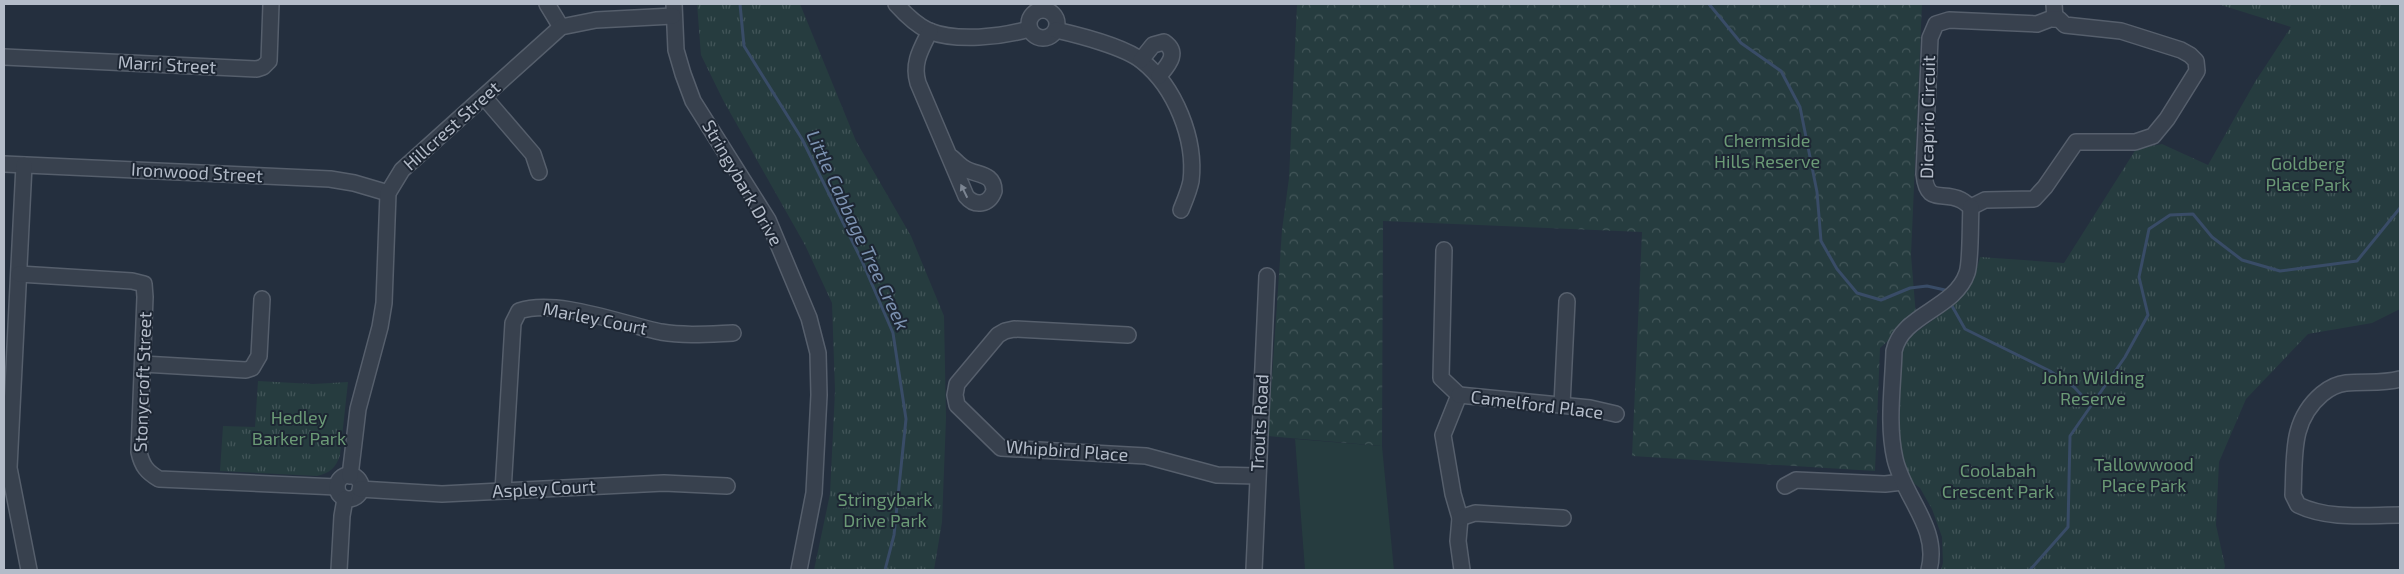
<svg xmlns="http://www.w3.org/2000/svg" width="2404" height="574" viewBox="0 0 2404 574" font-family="'Exo 2',sans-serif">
<defs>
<pattern id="forest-crowns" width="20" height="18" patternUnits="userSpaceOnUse" patternTransform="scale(1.25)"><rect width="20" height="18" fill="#263c3f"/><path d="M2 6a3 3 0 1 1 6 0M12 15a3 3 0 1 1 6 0" fill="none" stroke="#435659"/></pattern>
<pattern id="park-tufts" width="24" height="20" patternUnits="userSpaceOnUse" patternTransform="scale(1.25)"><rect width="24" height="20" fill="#263c3f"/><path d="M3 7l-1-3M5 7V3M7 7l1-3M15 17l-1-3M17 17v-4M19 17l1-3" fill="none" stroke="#435659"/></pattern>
</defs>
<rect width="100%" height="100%" fill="#242f3e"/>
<!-- grass -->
<path fill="#263c3f" d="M 1295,439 L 1382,446 L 1394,570 L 1305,570 Z"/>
<!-- forest -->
<path fill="url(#forest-crowns)" d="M 1297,4 L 1922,4 L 1911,255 L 1916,316 L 1880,348 L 1875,471 L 1632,456 L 1642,232 L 1383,221 L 1382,446 L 1268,436 L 1282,230 L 1289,178 Z"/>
<!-- park -->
<g fill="url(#park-tufts)">
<path d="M 697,4 L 800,4 L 856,141 L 911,236 L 944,316 L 946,418 L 942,522 L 934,570 L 814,570 L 830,494 L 835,391 L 832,303 L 805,245 L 723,100 L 701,55 Z"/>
<path d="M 2218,4 L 2400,4 L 2400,309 L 2372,323 L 2308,334 L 2246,399 L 2219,462 L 2216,525 L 2225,566 L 2224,570 L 1941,570 L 1943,563 L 1942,537 L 1932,509 L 1920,488 L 1908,479 L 1897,452 L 1900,353 L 1908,338 L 1947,310 L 1974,278 L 1980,257 L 2064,263 L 2136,149 L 2162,144 L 2208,165 L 2255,82 L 2291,27 Z"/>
<path d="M 258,381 L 313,384 L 348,382 L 340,455 C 336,468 330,473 317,476 L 220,471 L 223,426 L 255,427 Z"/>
</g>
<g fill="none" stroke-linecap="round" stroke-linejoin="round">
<!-- stream -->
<g stroke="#394c67" stroke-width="3">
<path d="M 740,4 L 744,46 L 802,139 L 862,261 L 893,333 L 906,419 L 894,535 L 885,570"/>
<path d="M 1709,4 L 1741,43 L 1781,71 L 1800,107 L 1817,192 L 1821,241 L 1837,269 L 1857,293 L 1881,300 L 1910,288 L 1927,286 L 1945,290"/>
<path d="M 1952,306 L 1965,329 L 2050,371 L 2074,387 L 2091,405"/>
<path d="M 2030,570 L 2068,527 L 2070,436 L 2125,357 L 2148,315 L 2139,277 L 2149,229 L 2170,215 L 2193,214 L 2212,237 L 2242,260 L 2280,271 L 2357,261 L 2400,208"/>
</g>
<defs>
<g id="minor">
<path d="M 547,4 L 561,27"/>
<path d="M 674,4 L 676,50 L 683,74 L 693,101 L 768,220 L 809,318 L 818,353 L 819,395 L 814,493 L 799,570"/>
<path d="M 896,4 C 905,14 916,25 929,31 C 957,42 1001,37 1029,29"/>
<path d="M 2054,4 L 2055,19"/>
<circle cx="1043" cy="24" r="14"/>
<path d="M 2050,19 L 2059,19 L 2065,25 L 2121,31 L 2181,50 L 2190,55 L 2196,61 L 2197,71 L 2167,119 L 2153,136 L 2135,142 L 2076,142 L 2045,187 L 2034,199 L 1985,200 L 1971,207 C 1968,205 1965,202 1961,200 C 1942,190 1927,206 1924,174 L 1930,38 L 1936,24 L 1949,20 L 2037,24 Z"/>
<path d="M 1056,30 C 1078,35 1125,47 1142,61 C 1175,87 1196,139 1191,181 C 1189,191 1185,200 1181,210"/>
<path d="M 930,31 C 921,49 912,63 918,83 L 966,196 C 975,207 989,205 994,191 C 994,172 976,176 964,168 C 959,165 955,160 951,157"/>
<path d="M 4,57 L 257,69 L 263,67 L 269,61 L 271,4"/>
<path d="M 1141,60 L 1153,45 L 1164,42 C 1180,53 1168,65 1159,76"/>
<path d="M 484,97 L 533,154 L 539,172"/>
<path d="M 4,164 L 330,179 L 354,183 L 388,193"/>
<path d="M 24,165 L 9,468 L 29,570"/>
<path d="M 1444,250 L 1441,378 L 1459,395 L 1443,435 L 1453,494 L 1460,518 L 1458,541 L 1462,570"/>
<path d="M 19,274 L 132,281 L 144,284 L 145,297 L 139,452 C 142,466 147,472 159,479 L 337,487"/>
<path d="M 1128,335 L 1014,329 L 1005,331 L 998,335 L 957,384 L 955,395 L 957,405 L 1001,448 L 1146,456 L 1217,475 L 1257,476"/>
<path d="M 143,364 L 246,370 L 252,368 L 259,356 L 262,299"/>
<path d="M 2400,379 C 2382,384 2364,381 2346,383 C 2337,384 2328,389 2322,394 C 2290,421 2295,456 2293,495 L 2298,505 C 2329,520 2367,515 2400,515"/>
<path d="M 1459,395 L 1590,408 L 1616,414"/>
<path d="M 1562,405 L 1567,301"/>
<circle cx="349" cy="487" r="12"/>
<path d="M 350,476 L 358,409 L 380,327 L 384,303 L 388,193 L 402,170 L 561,27 L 596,20 L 673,16"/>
<path d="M 1785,486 L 1796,480 L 1885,484 L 1903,482"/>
<path d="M 360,489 L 442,494 L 664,483 L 727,486"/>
<path d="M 503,491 L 513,323 L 519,311 C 556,298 622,324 661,332 C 685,336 709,334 733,333"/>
<path d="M 1460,518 L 1475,513 L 1563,518"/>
<path d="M 339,570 L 342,516 L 345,499"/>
<path d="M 1254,570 L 1267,276"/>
<path d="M 1929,570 C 1940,528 1904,498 1895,459 C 1887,424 1893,386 1894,351 C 1902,314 1955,309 1967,273 C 1971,262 1970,221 1971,207"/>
</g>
</defs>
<!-- minor casing -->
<use href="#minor" stroke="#565f6c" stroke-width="18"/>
<!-- minor -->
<use href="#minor" stroke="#38414e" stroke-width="15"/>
</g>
<!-- one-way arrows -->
<defs><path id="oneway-solid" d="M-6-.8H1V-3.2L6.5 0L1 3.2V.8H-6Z" transform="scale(1.25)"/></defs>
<use fill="#7c8592" href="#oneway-solid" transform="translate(964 191) rotate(-116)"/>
<g text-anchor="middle" stroke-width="4" stroke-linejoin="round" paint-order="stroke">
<!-- street labels -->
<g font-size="18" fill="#b4bcc9" stroke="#1d2633">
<text transform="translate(167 65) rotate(3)" y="6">Marri Street</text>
<text transform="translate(1928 117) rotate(-89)" y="6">Dicaprio Circuit</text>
<text transform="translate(452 126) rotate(-42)" y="6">Hillcrest Street</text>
<text transform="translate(197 173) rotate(3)" y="6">Ironwood Street</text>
<text transform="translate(742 183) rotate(60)" y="6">Stringybark Drive</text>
<text transform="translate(595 319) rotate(11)" y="6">Marley Court</text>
<text transform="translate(143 382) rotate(-88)" y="6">Stonycroft Street</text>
<text transform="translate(1537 405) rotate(7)" y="6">Camelford Place</text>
<text transform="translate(1260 423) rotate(-87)" y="6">Trouts Road</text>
<text transform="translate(1067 451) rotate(4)" y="6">Whipbird Place</text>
<text transform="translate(544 489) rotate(-3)" y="6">Aspley Court</text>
</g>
<!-- park labels -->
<g font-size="18" fill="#6b9a76" stroke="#1d2633">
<text x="1767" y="147">Chermside<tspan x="1767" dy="21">Hills Reserve</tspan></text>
<text x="2308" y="170">Goldberg<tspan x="2308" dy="21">Place Park</tspan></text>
<text x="2093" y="384">John Wilding<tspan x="2093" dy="21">Reserve</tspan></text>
<text x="299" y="424">Hedley<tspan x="299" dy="21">Barker Park</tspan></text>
<text x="2144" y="471">Tallowwood<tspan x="2144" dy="21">Place Park</tspan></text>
<text x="1998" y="477">Coolabah<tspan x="1998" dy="21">Crescent Park</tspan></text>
<text x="885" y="506">Stringybark<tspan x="885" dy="21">Drive Park</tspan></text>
</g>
<!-- water labels -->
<g font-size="19" font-style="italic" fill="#7c92b1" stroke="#1d2633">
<text transform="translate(858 230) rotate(65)" y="7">Little Cabbage Tree Creek</text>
</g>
</g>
<!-- border -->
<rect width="2404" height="574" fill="none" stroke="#b4bcc9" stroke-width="10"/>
</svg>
